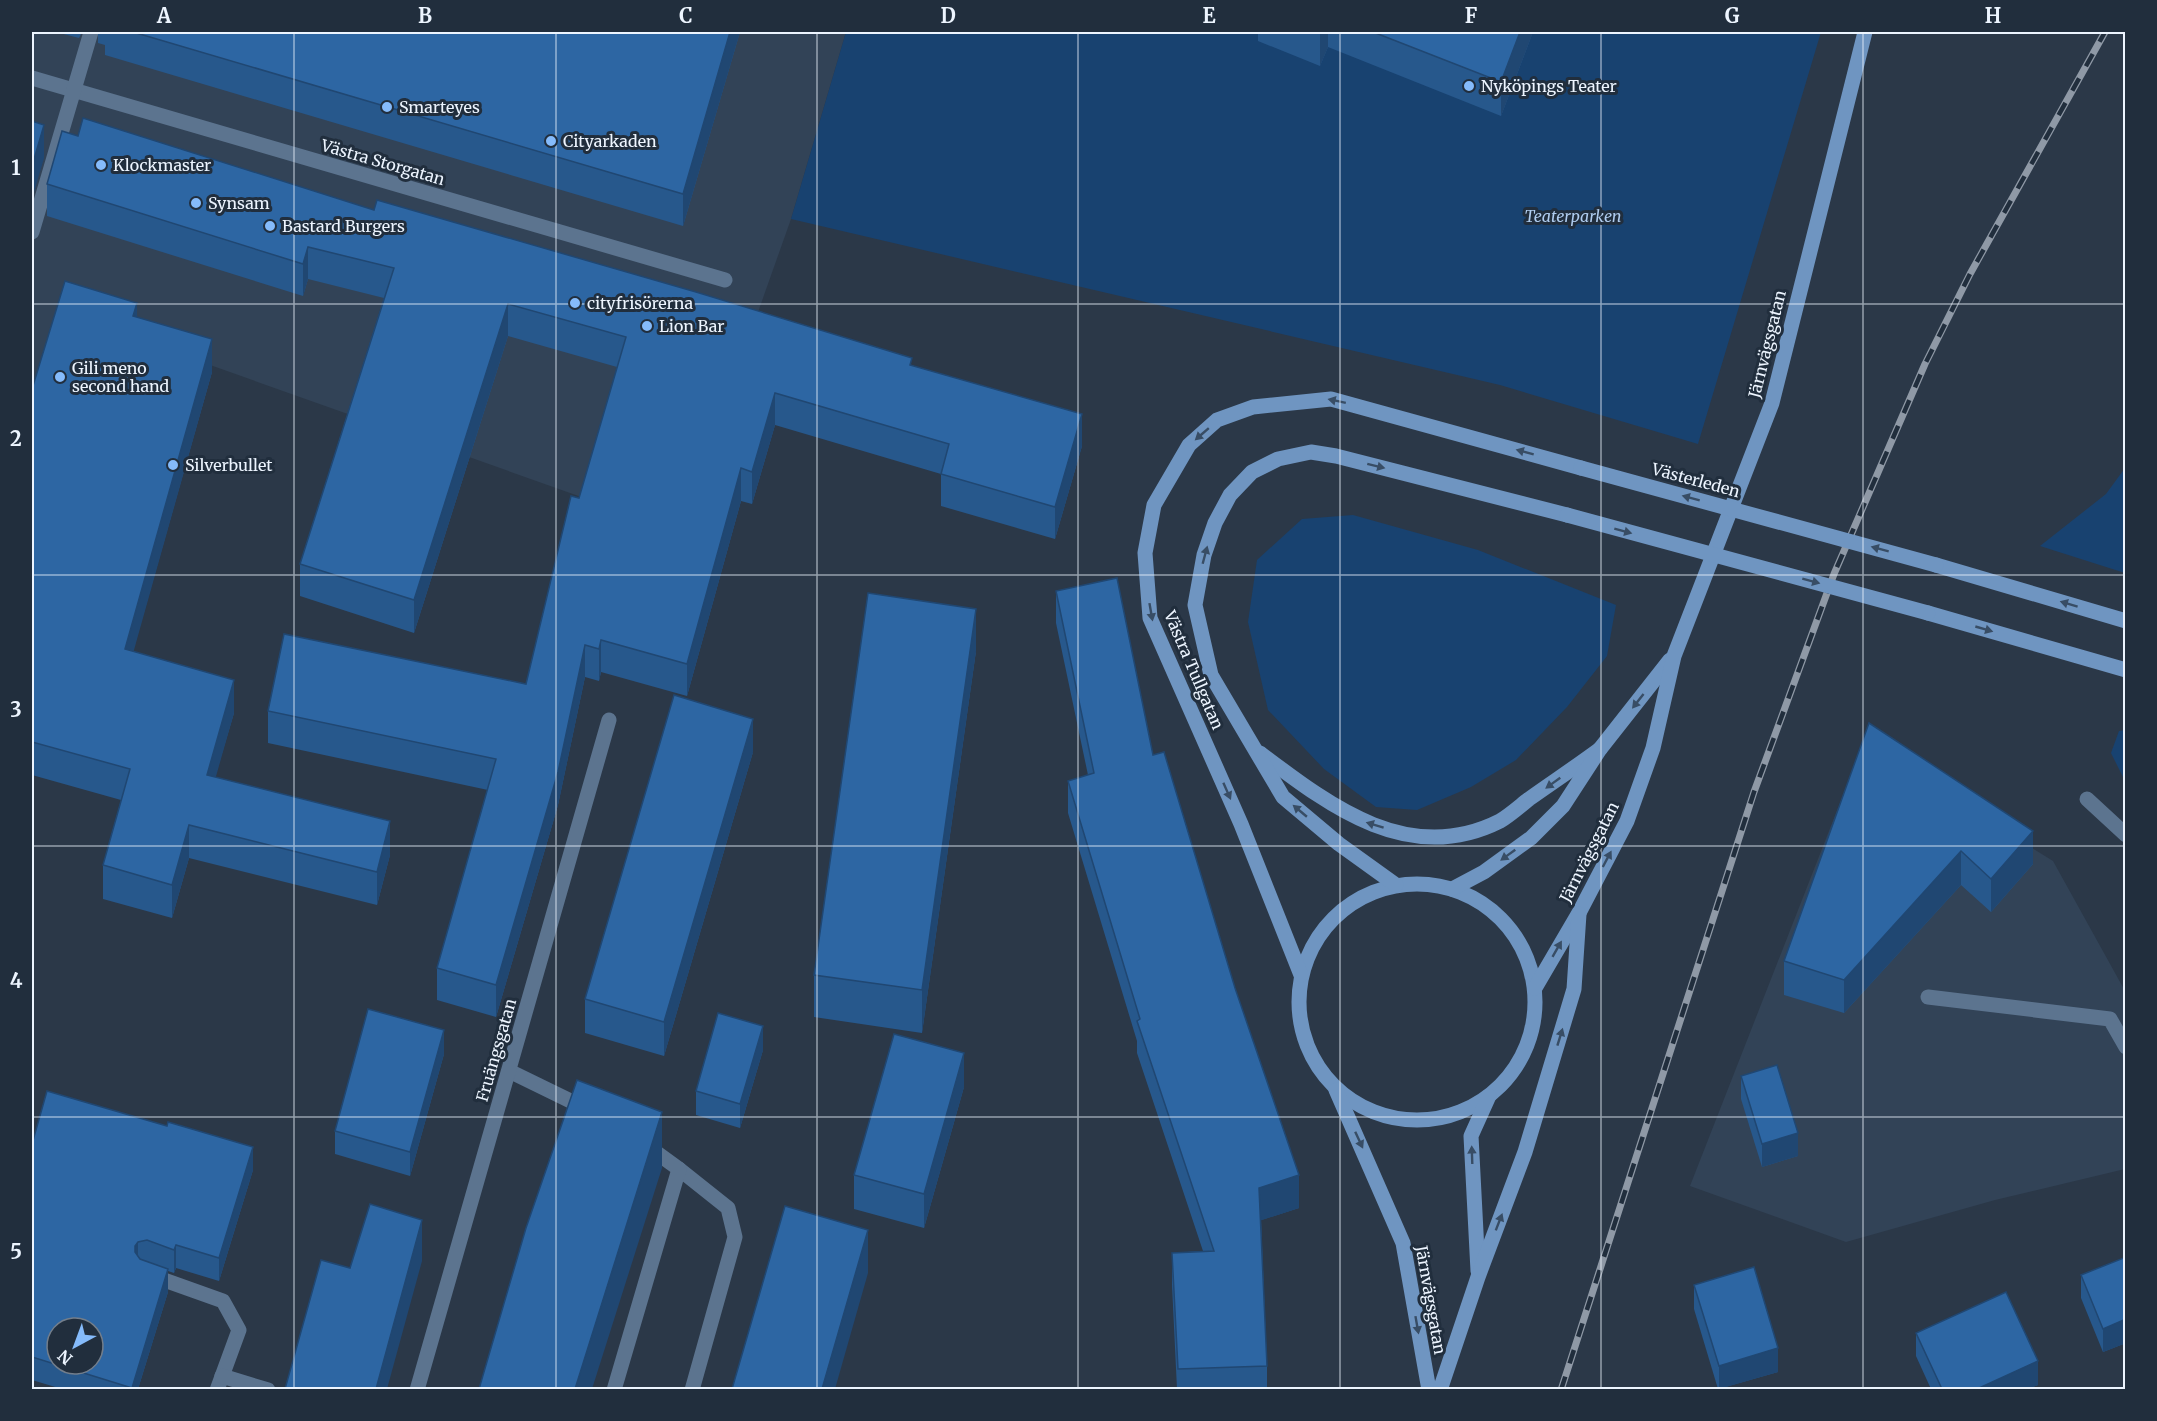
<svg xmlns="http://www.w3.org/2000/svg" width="2157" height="1421" viewBox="0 0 2157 1421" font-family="Merriweather,serif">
<rect width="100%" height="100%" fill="#2b3848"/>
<!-- built -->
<g fill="#324357">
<path d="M 32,32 L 846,32 L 791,219 L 680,532 L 148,343 L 32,712 Z"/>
<path d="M 1863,744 L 2053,861 L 2125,991 L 2125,1169 L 1995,1200 L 1846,1242 L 1690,1186 Z"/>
</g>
<!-- green -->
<g fill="#184270">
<path d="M 846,32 L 1821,32 L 1698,444 L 1500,385 L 791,219 Z"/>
<path d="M 2125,468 L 2125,573 L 2040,546 L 2106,494 Z"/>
<path d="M 1353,515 L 1478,550 L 1616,605 L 1607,656 L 1567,707 L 1516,760 L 1471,787 L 1417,810 L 1376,807 L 1324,769 L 1268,710 L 1248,622 L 1257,560 L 1302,519 Z"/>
<path d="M 2125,730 L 2126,730 L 2125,781 L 2111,753 L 2119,731 Z"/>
</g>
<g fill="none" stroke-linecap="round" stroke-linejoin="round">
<!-- service -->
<g stroke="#5c748f" stroke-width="15">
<path d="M 2087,799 L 2126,835"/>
<path d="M 1928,997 L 2110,1019 L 2126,1047"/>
<path d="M 509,1071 L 587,1109"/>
<path d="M 679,1169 L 728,1208 L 735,1237 L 692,1390"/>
<path d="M 150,1275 L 223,1301 L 239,1330 L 217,1390"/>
<path d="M 222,1376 L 268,1390"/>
<path d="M 614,1390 L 679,1169 L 646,1145"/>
</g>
<!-- pedestrian -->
<g stroke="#5c748f" stroke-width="15">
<path d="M 32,78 L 725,280"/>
<path d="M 32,232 L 91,32"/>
</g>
<!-- minor -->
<path stroke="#5c748f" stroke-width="15" d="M 417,1390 L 609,720"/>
<!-- secondary -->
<g stroke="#6f95c1" stroke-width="15">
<path d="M 1936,565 L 2126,621"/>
<path d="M 1928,613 L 2126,670"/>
<path d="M 1260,753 C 1330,806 1409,867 1500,821 C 1510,815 1520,806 1529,799 C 1553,782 1577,766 1600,749"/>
<circle cx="1417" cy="1002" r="118"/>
<path d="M 1396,885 L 1339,844 L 1283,797 L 1211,675 L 1195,605 L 1204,555 L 1215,523 L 1230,495 L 1252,472 L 1278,459 L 1311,452 L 1336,456 L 1567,515"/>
<path d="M 1452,889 L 1484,872 L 1531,838 L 1563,806 L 1600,749 L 1670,660"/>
<path d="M 1301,975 L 1241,824 L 1150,618 L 1145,553 L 1154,505 L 1189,445 L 1217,420 L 1253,407 L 1331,399 L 1581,468"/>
<path d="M 1535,988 L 1580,911 L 1627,821 L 1653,748 L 1674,656 L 1772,403 L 1865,32"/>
<path d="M 1336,1090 L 1403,1243 L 1429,1390"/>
<path d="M 1478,1271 L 1471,1136 L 1489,1096"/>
<path d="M 1440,1390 L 1478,1277 L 1525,1152 L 1574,989 L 1579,914"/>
</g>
<defs>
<path id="rail" d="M 1561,1390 L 1754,792 L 1834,574 L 1925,364 L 1970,274 L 2105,32"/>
</defs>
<!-- rail casing -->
<use href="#rail" stroke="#8f99a6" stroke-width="7"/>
<!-- rail -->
<use href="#rail" stroke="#212e3d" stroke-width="4.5" stroke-dasharray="14" stroke-linecap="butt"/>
<!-- secondary-bridge -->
<g stroke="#6f95c1" stroke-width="15">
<path d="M 1581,468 L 1936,565"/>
<path d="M 1567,515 L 1928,613"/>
</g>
</g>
<!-- wall -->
<g fill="#27588c">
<path d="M 56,32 L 82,32 L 79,38 Z"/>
<path d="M 98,32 L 740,32 L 683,226 L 105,55 L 105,45 L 98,43 Z"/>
<path d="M 1258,32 L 1533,32 L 1501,116 L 1328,47 L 1320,66 L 1258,41 Z"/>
<path d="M 78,136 L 374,210 L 912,365 L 1082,446 L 1055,539 L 941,506 L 941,474 L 775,425 L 752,504 L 741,501 L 687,696 L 601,672 L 599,681 L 585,677 L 558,805 L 496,1017 L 437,1000 L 437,968 L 488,790 L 268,743 L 268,711 L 526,684 L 579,498 L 617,367 L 508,336 L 414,633 L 300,596 L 300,564 L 384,298 L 308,279 L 303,296 L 47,216 L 47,184 Z"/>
<path d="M 137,318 L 212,372 L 133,651 L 234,713 L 215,777 L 390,855 L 377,905 L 189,858 L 172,918 L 103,899 L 103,865 L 121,800 L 32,775 L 32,389 Z"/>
<path d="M 1056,591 L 1153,755 L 1299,1208 L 1261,1220 L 1267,1366 L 1267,1389 L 1177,1389 L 1172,1285 L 1172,1253 L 1203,1251 L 1137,1053 L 1137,1041 L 1068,813 L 1068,781 L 1088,775 L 1056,623 Z"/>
<path d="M 976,651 L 922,1033 L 814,1017 L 814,975 Z"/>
<path d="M 1869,723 L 2033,864 L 1991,912 L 1961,885 L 1844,1013 L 1784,995 L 1784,961 Z"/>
<path d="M 753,752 L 664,1056 L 585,1033 L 585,999 Z"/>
<path d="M 763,1050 L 740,1128 L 696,1115 L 696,1091 Z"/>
<path d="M 444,1054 L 410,1176 L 335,1154 L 335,1131 Z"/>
<path d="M 1741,1076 L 1798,1156 L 1762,1167 L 1741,1099 Z"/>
<path d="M 964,1087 L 924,1228 L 854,1209 L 854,1175 Z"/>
<path d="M 32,1144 L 253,1170 L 219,1281 L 176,1268 L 174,1273 L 168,1271 L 168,1292 L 138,1389 L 62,1389 L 32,1380 Z"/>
<path d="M 2126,1257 L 2126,1343 L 2103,1352 L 2081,1298 L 2081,1275 Z"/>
<path d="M 1694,1285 L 1778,1372 L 1718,1389 L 1694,1309 Z"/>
<path d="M 1916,1333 L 2038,1385 L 2027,1389 L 1931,1389 L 1916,1356 Z"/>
</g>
<!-- shaded-wall -->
<g fill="#204772">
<path d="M 730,32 L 740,32 L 683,226 L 683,194 Z"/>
<path d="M 1320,32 L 1328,32 L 1328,47 L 1320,66 Z"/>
<path d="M 1520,32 L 1533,32 L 1501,116 L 1501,82 Z"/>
<path d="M 44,125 L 44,158 L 32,199 L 32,166 Z"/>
<path d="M 308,247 L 308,279 L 303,296 L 303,264 Z"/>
<path d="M 137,303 L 137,336 L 133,316 Z"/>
<path d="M 508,304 L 508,336 L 414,633 L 414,600 Z"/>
<path d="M 212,339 L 212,372 L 125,682 L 125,649 Z"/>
<path d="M 775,393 L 775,425 L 752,504 L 752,472 Z"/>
<path d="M 1082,414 L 1082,446 L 1055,539 L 1055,507 Z"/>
<path d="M 741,468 L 741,501 L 687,696 L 687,664 Z"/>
<path d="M 976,609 L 976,651 L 922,1033 L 922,990 Z"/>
<path d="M 601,640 L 601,672 L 599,681 L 599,649 Z"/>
<path d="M 585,645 L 585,677 L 558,805 L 496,1017 L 496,985 Z"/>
<path d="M 234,680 L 234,713 L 207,808 L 207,775 Z"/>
<path d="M 753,719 L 753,752 L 664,1056 L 664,1022 Z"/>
<path d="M 390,821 L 390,855 L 377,905 L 377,872 Z"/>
<path d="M 189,825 L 189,858 L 172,918 L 172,885 Z"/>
<path d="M 2033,831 L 2033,864 L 1991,912 L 1991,879 Z"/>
<path d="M 1961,851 L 1961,885 L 1844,1013 L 1844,980 Z"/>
<path d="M 763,1026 L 763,1050 L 740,1128 L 740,1104 Z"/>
<path d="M 444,1030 L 444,1054 L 410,1176 L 410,1152 Z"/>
<path d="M 964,1053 L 964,1087 L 924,1228 L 924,1194 Z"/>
<path d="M 662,1112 L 662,1168 L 592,1389 L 575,1389 Z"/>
<path d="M 1798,1133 L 1798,1156 L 1762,1167 L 1762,1144 Z"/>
<path d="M 253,1147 L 253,1170 L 219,1281 L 219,1258 Z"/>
<path d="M 1299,1175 L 1299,1208 L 1259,1221 L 1259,1188 Z"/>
<path d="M 422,1220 L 422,1261 L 387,1389 L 376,1389 Z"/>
<path d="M 868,1230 L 868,1273 L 835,1389 L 822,1389 Z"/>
<path d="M 138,1242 L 138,1265 L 135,1275 L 135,1246 Z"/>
<path d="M 176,1245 L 176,1268 L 174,1273 L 174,1250 Z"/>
<path d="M 168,1269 L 168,1292 L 138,1389 L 132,1389 Z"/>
<path d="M 2126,1319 L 2126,1343 L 2103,1352 L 2103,1329 Z"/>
<path d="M 1778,1348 L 1778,1372 L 1719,1389 L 1719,1366 Z"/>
<path d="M 2038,1361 L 2038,1385 L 2027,1389 L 1977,1389 Z"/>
</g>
<!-- building -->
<g fill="#2d66a3" stroke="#204772" stroke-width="1.5" fill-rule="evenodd">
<path d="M 133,32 L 730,32 L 683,194 Z"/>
<path d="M 1373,32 L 1520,32 L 1501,82 Z"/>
<path d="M 83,118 L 374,210 L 377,200 L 696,292 L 912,358 L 910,365 L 1082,414 L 1055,507 L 941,474 L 949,444 L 775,393 L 752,472 L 741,468 L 687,664 L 601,640 L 599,649 L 585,645 L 558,772 L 496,985 L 437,968 L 496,759 L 268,711 L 284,634 L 526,684 L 571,496 L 579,498 L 626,337 L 508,304 L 414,600 L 300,564 L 394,268 L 308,247 L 303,264 L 47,184 L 62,131 L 78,136 Z"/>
<path d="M 32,121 L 44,125 L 32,166 Z"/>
<path d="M 65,281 L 137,303 L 133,316 L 212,339 L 125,649 L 234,680 L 207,775 L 390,821 L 377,872 L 189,825 L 172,885 L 103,865 L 130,769 L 32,742 L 32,389 Z"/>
<path d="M 1117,578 L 1153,755 L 1164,752 L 1235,988 L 1299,1175 L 1259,1188 L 1267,1366 L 1178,1369 L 1172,1253 L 1214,1251 L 1137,1021 L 1140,1019 L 1068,781 L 1094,773 L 1056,591 Z"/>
<path d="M 868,593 L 976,609 L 922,990 L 814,975 Z"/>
<path d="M 674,695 L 753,719 L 664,1022 L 585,999 Z"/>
<path d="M 1869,723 L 2033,831 L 1991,879 L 1961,851 L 1844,980 L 1784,961 Z"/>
<path d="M 368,1009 L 444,1030 L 410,1152 L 335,1131 Z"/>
<path d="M 718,1013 L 763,1026 L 740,1104 L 696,1091 Z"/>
<path d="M 894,1034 L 964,1053 L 924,1194 L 854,1175 Z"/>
<path d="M 1777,1065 L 1798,1133 L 1762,1144 L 1741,1076 Z"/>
<path d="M 577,1080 L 662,1112 L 575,1389 L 479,1389 L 526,1228 Z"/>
<path d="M 47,1091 L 167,1126 L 168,1122 L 253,1147 L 219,1258 L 176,1245 L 174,1250 L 147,1240 L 138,1242 L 135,1246 L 135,1252 L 140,1259 L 168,1269 L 132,1388 L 32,1357 L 32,1144 ZM 57,1328 L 93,1328 L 93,1364 L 57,1364 Z"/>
<path d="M 370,1204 L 422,1220 L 376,1389 L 285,1389 L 321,1260 L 350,1268 Z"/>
<path d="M 785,1206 L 868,1230 L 822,1389 L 732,1389 Z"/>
<path d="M 2126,1257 L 2126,1319 L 2103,1329 L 2081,1275 Z"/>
<path d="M 1754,1267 L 1778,1348 L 1719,1366 L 1694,1285 Z"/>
<path d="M 2006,1292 L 2038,1361 L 1977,1389 L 1942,1389 L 1916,1333 Z"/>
</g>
<!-- one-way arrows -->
<defs><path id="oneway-solid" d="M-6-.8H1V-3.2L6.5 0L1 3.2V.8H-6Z" transform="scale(1.5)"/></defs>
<g fill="#384d65">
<use href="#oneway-solid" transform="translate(1337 401) rotate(-168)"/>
<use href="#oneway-solid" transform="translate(1202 434) rotate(139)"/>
<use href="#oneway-solid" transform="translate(1525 452) rotate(-165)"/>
<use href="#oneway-solid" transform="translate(1376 466) rotate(14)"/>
<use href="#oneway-solid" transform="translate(1691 498) rotate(-165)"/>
<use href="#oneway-solid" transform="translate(1623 531) rotate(15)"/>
<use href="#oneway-solid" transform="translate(1880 549) rotate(-165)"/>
<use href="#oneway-solid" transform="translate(1205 555) rotate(-75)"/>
<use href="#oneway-solid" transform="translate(1811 581) rotate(15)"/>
<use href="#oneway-solid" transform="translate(2069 604) rotate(-163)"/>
<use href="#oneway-solid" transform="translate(1151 612) rotate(80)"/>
<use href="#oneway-solid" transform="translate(1984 629) rotate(16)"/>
<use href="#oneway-solid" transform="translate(1638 701) rotate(128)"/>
<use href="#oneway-solid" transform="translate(1553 783) rotate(144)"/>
<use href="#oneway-solid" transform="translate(1227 791) rotate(66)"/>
<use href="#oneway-solid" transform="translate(1300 811) rotate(-140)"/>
<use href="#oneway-solid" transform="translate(1375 825) rotate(-163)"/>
<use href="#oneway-solid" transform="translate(1508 855) rotate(144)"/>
<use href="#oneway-solid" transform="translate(1607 859) rotate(-62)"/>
<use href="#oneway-solid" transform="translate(1557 949) rotate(-60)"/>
<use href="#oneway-solid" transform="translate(1560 1037) rotate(-73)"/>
<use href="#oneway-solid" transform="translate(1359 1140) rotate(65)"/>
<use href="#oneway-solid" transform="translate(1472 1155) rotate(-92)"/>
<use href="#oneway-solid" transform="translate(1499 1222) rotate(-69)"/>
<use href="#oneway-solid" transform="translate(1417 1325) rotate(80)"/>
</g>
<!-- grid -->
<path fill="none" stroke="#edf5ff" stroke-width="1.5" stroke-opacity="0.55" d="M 294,32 L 294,1390M 556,32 L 556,1390M 817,32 L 817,1390M 1078,32 L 1078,1390M 1340,32 L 1340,1390M 1601,32 L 1601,1390M 1863,32 L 1863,1390M 32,304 L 2126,304M 32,575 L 2126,575M 32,846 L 2126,846M 32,1117 L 2126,1117"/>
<!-- markers -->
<g fill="#85bbfb" stroke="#212e3d" stroke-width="2">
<circle cx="1469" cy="86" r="6"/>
<circle cx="387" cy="107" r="6"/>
<circle cx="551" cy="141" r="6"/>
<circle cx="101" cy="165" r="6"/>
<circle cx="196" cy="203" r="6"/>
<circle cx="270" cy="226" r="6"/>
<circle cx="575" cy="303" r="6"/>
<circle cx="647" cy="326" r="6"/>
<circle cx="60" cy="377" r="6"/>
<circle cx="173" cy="465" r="6"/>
</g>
<g text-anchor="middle" stroke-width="6" stroke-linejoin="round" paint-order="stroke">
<!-- poi labels -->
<g font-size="16" fill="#edf5ff" stroke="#212e3d" text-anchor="start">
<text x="1481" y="92">Nyköpings Teater</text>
<text x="399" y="113">Smarteyes</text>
<text x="563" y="147">Cityarkaden</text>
<text x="113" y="171">Klockmaster</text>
<text x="208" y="209">Synsam</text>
<text x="282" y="232">Bastard Burgers</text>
<text x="587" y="309">cityfrisörerna</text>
<text x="659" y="332">Lion Bar</text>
<text x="72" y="374">Gili meno<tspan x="72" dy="18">second hand</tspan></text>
<text x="185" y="471">Silverbullet</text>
</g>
<!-- street labels -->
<g font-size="16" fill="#edf5ff" stroke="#212e3d">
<text transform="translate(383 162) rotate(16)" y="6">Västra Storgatan</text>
<text transform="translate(1767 344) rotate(-76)" y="6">Järnvägsgatan</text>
<text transform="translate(1696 480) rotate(15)" y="6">Västerleden</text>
<text transform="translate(1194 670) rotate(67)" y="6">Västra Tullgatan</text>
<text transform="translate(1589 852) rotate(-63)" y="6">Järnvägsgatan</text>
<text transform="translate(496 1050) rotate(-74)" y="6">Fruängsgatan</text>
<text transform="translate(1431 1300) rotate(80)" y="6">Järnvägsgatan</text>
</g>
<!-- park labels -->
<g font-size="16" font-style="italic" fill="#afccef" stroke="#212e3d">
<text x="1573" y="222">Teaterparken</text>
</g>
</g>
<!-- border -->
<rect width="2157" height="1421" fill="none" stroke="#212e3d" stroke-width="66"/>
<!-- north arrow -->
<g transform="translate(75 1346) rotate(221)"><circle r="28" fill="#212e3d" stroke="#737e8b" stroke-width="1.5"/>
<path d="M0-4.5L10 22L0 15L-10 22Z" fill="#85bbfb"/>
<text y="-9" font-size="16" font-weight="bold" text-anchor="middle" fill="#edf5ff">N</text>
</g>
<rect x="33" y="33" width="2091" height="1355" fill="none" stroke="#edf5ff" stroke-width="2"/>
<g font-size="20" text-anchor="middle" font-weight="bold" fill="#edf5ff">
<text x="164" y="23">A</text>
<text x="425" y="23">B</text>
<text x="686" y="23">C</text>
<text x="948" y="23">D</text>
<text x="1209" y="23">E</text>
<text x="1471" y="23">F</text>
<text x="1732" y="23">G</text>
<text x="1993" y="23">H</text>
<text x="16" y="175">1</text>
<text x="16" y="446">2</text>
<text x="16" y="717">3</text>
<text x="16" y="988">4</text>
<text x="16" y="1259">5</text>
</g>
</svg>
